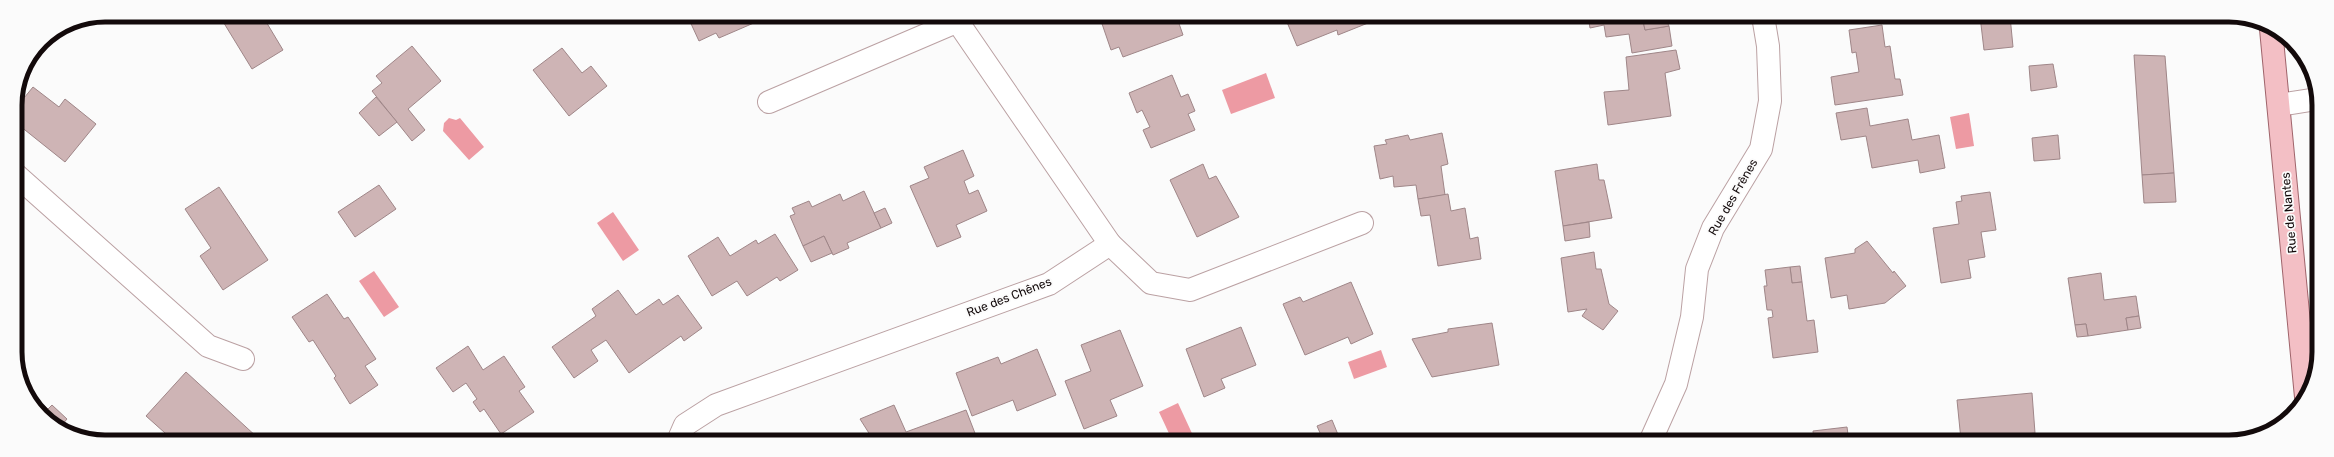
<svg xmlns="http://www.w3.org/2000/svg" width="2334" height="457" viewBox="0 0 2334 457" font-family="Rubik,sans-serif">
<rect width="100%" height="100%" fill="#fbfbfb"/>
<!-- water -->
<g fill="#ed9aa3">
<path d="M 1266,73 L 1275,98 L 1231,114 L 1222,90 Z"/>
<path d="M 1969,113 L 1974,146 L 1956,149 L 1950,117 Z"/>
<path d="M 449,118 L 456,120 L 460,118 L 484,147 L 469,160 L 443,131 L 444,123 Z"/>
<path d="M 613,212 L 639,250 L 623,261 L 597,223 Z"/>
<path d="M 374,271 L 399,307 L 384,317 L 359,281 Z"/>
<path d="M 1381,350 L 1387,367 L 1354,379 L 1348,362 Z"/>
<path d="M 1178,403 L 1196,442 L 1173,442 L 1159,412 Z"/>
</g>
<!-- building -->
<g fill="#ceb4b5" stroke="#9f8688">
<path d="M 219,15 L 262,15 L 283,50 L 252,69 Z"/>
<path d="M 687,15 L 770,15 L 770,16 L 719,38 L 716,33 L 699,41 Z"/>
<path d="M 1099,15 L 1176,15 L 1183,35 L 1123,57 L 1119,47 L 1111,50 Z"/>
<path d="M 1284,15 L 1388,15 L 1338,35 L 1337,30 L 1297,46 Z"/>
<path d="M 1588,16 L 1642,16 L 1645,30 L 1669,26 L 1672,46 L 1632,53 L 1629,34 L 1606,37 L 1604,25 L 1590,28 Z"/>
<path d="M 1642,16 L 1664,16 L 1669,26 L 1645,30 Z"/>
<path d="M 1980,16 L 2010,16 L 2013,47 L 1984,50 Z"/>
<path d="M 1882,25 L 1885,47 L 1890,46 L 1895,79 L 1900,79 L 1903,95 L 1835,105 L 1831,77 L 1859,72 L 1856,52 L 1852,53 L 1849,30 Z"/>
<path d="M 412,46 L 441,81 L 408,109 L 425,130 L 412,141 L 372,91 L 382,83 L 376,76 Z"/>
<path d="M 562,48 L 582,73 L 591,66 L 607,86 L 569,116 L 533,70 Z"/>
<path d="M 1676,50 L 1680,69 L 1665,73 L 1671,116 L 1608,125 L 1604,92 L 1629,90 L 1626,57 Z"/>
<path d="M 2134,55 L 2165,56 L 2174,173 L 2142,175 Z"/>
<path d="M 2053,64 L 2057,87 L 2031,91 L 2029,66 Z"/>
<path d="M 1172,75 L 1181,97 L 1188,94 L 1195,111 L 1188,114 L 1195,130 L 1151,148 L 1143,130 L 1150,127 L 1142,110 L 1137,113 L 1129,93 Z"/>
<path d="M 33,87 L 59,107 L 65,99 L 96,124 L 65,162 L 15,122 L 15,109 Z"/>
<path d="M 376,97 L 397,122 L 379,136 L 359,113 Z"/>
<path d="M 1867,108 L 1870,126 L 1908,119 L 1912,140 L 1939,135 L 1945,168 L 1920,173 L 1918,160 L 1872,168 L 1866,136 L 1841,140 L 1836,113 Z"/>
<path d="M 1442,133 L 1448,164 L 1441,166 L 1445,195 L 1418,199 L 1416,185 L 1394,187 L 1393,176 L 1380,179 L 1374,146 L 1387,144 L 1385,140 L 1408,135 L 1410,140 Z"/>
<path d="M 2058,135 L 2060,159 L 2034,161 L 2032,138 Z"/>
<path d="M 963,150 L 974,176 L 964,181 L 969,194 L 978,190 L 987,211 L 956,225 L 961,237 L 937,247 L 910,186 L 929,178 L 924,167 Z"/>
<path d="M 1203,164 L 1209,179 L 1216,176 L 1239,217 L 1197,237 L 1170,180 Z"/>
<path d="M 1597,164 L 1599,180 L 1604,180 L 1612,218 L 1563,226 L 1555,171 Z"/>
<path d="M 2174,173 L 2176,202 L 2144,203 L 2142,175 Z"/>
<path d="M 379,185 L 396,209 L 355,237 L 338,212 Z"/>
<path d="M 219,187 L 268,260 L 223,290 L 200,256 L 211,248 L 185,209 Z"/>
<path d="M 864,191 L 881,228 L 847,243 L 849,248 L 833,255 L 824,236 L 803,246 L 790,216 L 795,214 L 792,208 L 809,201 L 812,207 L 840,194 L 843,201 Z"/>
<path d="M 1990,192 L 1996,230 L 1981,232 L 1985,257 L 1968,260 L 1971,278 L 1941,283 L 1933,228 L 1959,224 L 1956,202 L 1962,201 L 1961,196 Z"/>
<path d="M 1448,194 L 1451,211 L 1465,208 L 1470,239 L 1478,237 L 1481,259 L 1438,266 L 1430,215 L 1421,216 L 1418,199 Z"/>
<path d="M 885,208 L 892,223 L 881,228 L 874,213 Z"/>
<path d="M 1589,222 L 1590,237 L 1565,241 L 1563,226 Z"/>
<path d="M 775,234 L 798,270 L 780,281 L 777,277 L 747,296 L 737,281 L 712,296 L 688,256 L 718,237 L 730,256 L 756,240 L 758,244 Z"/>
<path d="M 824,236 L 832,253 L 811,262 L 803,246 Z"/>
<path d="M 1867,241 L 1893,273 L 1894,271 L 1906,286 L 1885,303 L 1849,309 L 1847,295 L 1831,298 L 1825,258 L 1855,253 L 1855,249 Z"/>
<path d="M 1594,252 L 1596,269 L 1601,269 L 1609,304 L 1618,311 L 1603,330 L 1582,316 L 1587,309 L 1568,312 L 1561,258 Z"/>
<path d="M 1800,266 L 1802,282 L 1792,283 L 1790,267 Z"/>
<path d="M 1790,267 L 1792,283 L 1802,282 L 1807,321 L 1814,320 L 1818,352 L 1773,358 L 1768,318 L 1773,317 L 1772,310 L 1767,310 L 1764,286 L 1767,286 L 1765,270 Z"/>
<path d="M 2101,273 L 2104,300 L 2136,296 L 2139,316 L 2126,318 L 2128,330 L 2088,336 L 2086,324 L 2075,325 L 2068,278 Z"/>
<path d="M 1351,282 L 1373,334 L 1351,344 L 1348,337 L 1305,355 L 1283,304 L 1300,297 L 1303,302 Z"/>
<path d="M 618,290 L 636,315 L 659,299 L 663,305 L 678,295 L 702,328 L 684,341 L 681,336 L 629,373 L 606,340 L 591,350 L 598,361 L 574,378 L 552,347 L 596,316 L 592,309 Z"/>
<path d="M 327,294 L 344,319 L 348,317 L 376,359 L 365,366 L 378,385 L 350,404 L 334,378 L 336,376 L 313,340 L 309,342 L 292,317 Z"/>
<path d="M 2139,316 L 2141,328 L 2128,330 L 2126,318 Z"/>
<path d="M 1492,323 L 1499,365 L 1432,377 L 1412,339 L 1448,332 L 1448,329 Z"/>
<path d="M 2086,324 L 2088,336 L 2077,337 L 2075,325 Z"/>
<path d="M 1241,327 L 1256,365 L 1221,379 L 1225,388 L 1204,397 L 1186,349 Z"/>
<path d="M 1120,330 L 1143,386 L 1110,400 L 1117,416 L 1084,429 L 1065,381 L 1091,371 L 1081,345 Z"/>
<path d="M 468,346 L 483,370 L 504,356 L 525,387 L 519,391 L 534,412 L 501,434 L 484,409 L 480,412 L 473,402 L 477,399 L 466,383 L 453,392 L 436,368 Z"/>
<path d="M 1037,349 L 1056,395 L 1017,411 L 1013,400 L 972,416 L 956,373 L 998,357 L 1001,364 Z"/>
<path d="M 186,372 L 258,438 L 255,441 L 174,441 L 146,416 Z"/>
<path d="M 2032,393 L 2035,433 L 1961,440 L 1957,400 Z"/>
<path d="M 34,397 L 48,409 L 52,405 L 67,419 L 61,426 L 41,416 L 32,398 Z"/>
<path d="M 894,405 L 906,432 L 966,410 L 978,441 L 874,441 L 860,419 Z"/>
<path d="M 1332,420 L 1341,442 L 1324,442 L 1317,426 Z"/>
<path d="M 1847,427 L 1849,442 L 1814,442 L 1813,431 Z"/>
</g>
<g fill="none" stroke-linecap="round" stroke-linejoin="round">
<defs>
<g id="minor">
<path d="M 769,102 L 956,22"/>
<path d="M 2279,105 L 2317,99"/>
<path d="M 15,174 L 208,346 L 243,359"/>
<path d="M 1110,244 L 1151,283 L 1190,290 L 1362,223"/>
<path d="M 678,441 L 685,425 L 716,405 L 1049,284 L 1110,244 L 953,15"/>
<path d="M 1650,442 L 1676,384 L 1692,317 L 1697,269 L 1713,228 L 1761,149 L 1770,101 L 1768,46 L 1763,16"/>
</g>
<path id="major" d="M 2271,29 L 2306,397"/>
</defs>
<!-- minor casing -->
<use href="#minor" stroke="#bba1a3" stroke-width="24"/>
<!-- major casing -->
<use href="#major" stroke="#9f646b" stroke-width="24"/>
<!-- minor -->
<use href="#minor" stroke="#fff" stroke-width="22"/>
<!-- major -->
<use href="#major" stroke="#f3bfc5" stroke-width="22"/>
</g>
<g text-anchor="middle" stroke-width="3.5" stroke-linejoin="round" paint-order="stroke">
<!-- street labels -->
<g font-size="12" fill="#130a0b" stroke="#fbfbfb">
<text transform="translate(1733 197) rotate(-60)" y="4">Rue des Frênes</text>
<text transform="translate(2289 213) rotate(-95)" y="4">Rue de Nantes</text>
<text transform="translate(1009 297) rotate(-21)" y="4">Rue des Chênes</text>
</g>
</g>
<!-- crop -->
<path d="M0 0H2334V457H0ZM105 22H2229A83 83 0 0 1 2312 105V352A83 83 0 0 1 2229 435H105A83 83 0 0 1 22 352V105A83 83 0 0 1 105 22Z" fill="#fbfbfb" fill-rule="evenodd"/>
<path fill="none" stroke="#130a0b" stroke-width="5" d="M105 22H2229A83 83 0 0 1 2312 105V352A83 83 0 0 1 2229 435H105A83 83 0 0 1 22 352V105A83 83 0 0 1 105 22Z"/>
</svg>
